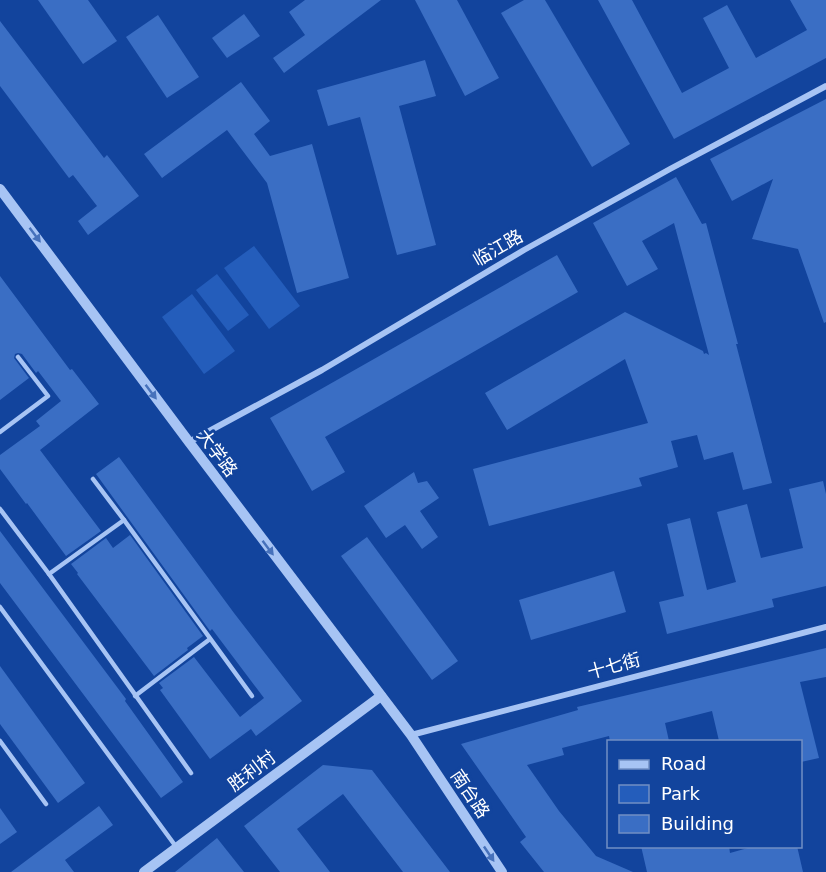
<svg xmlns="http://www.w3.org/2000/svg" width="826" height="872" viewBox="0 0 826 872" font-family="'DejaVu Sans','Noto Sans SC',sans-serif">
<rect width="100%" height="100%" fill="#12449d"/>
<!-- green -->
<g fill="#245dbb">
<path d="M 254,246 L 300,306 L 269,329 L 224,268 Z"/>
<path d="M 217,274 L 249,315 L 228,331 L 196,290 Z"/>
<path d="M 192,294 L 235,351 L 204,374 L 162,317 Z"/>
</g>
<!-- building -->
<g fill="#3a6ec4">
<path d="M 38,0 L 88,0 L 117,41 L 83,64 Z"/>
<path d="M 305,0 L 381,0 L 284,73 L 273,58 L 305,35 L 289,12 Z"/>
<path d="M 415,0 L 457,0 L 499,78 L 465,96 Z"/>
<path d="M 524,0 L 545,0 L 630,144 L 592,167 L 501,13 Z"/>
<path d="M 598,0 L 632,0 L 682,93 L 729,68 L 703,18 L 727,5 L 756,58 L 807,30 L 790,0 L 826,0 L 826,58 L 674,139 Z"/>
<path d="M 244,14 L 260,36 L 227,58 L 212,38 Z"/>
<path d="M 158,15 L 199,77 L 167,98 L 126,37 Z"/>
<path d="M 0,21 L 104,158 L 107,155 L 139,196 L 88,235 L 78,221 L 97,206 L 73,175 L 69,178 L 0,86 Z"/>
<path d="M 425,60 L 436,96 L 399,106 L 436,245 L 397,255 L 360,117 L 328,126 L 317,90 Z"/>
<path d="M 241,82 L 270,121 L 254,134 L 270,156 L 312,144 L 349,278 L 297,293 L 267,183 L 227,130 L 162,178 L 144,154 Z"/>
<path d="M 826,99 L 826,322 L 824,323 L 798,249 L 752,239 L 773,179 L 732,201 L 710,159 Z"/>
<path d="M 676,177 L 702,224 L 706,223 L 738,344 L 736,344 L 772,483 L 743,490 L 733,452 L 704,460 L 697,435 L 671,441 L 678,467 L 639,478 L 642,486 L 489,526 L 473,469 L 648,423 L 625,359 L 507,430 L 485,393 L 625,312 L 703,351 L 704,354 L 706,353 L 709,355 L 674,223 L 642,241 L 658,269 L 627,286 L 593,223 Z"/>
<path d="M 557,255 L 578,292 L 325,437 L 345,472 L 312,491 L 270,418 Z"/>
<path d="M 0,276 L 70,370 L 72,369 L 99,404 L 40,450 L 101,531 L 66,556 L 27,503 L 26,504 L 0,469 L 0,455 L 40,426 L 36,421 L 61,401 L 38,371 L 36,373 L 22,354 L 18,353 L 15,354 L 14,358 L 29,378 L 0,400 Z"/>
<path d="M 119,457 L 234,613 L 302,701 L 256,736 L 251,729 L 210,759 L 160,690 L 163,688 L 159,683 L 194,657 L 240,717 L 264,698 L 212,629 L 210,631 L 96,474 Z"/>
<path d="M 414,472 L 418,483 L 427,481 L 439,498 L 420,511 L 438,537 L 422,549 L 405,525 L 386,538 L 364,506 Z"/>
<path d="M 823,481 L 826,494 L 826,586 L 772,599 L 774,607 L 667,634 L 659,602 L 684,596 L 667,524 L 690,518 L 707,590 L 736,582 L 717,512 L 747,504 L 761,558 L 803,548 L 789,489 Z"/>
<path d="M 0,531 L 126,699 L 125,701 L 183,782 L 161,798 L 0,583 Z"/>
<path d="M 130,535 L 203,636 L 187,648 L 188,650 L 154,676 L 77,574 L 78,573 L 71,564 L 106,538 L 113,548 Z"/>
<path d="M 367,537 L 458,661 L 432,680 L 341,556 Z"/>
<path d="M 614,571 L 626,612 L 531,640 L 519,600 Z"/>
<path d="M 826,648 L 826,677 L 800,682 L 819,758 L 801,762 L 801,741 L 719,741 L 712,711 L 665,723 L 669,741 L 610,741 L 609,736 L 562,748 L 564,755 L 527,765 L 559,811 L 596,856 L 633,872 L 544,872 L 520,842 L 526,837 L 461,744 L 578,710 L 577,707 Z"/>
<path d="M 0,666 L 85,783 L 58,803 L 0,724 Z"/>
<path d="M 323,765 L 372,770 L 450,872 L 403,872 L 343,794 L 297,829 L 330,872 L 280,872 L 244,826 Z"/>
<path d="M 99,806 L 113,825 L 65,860 L 74,872 L 11,872 Z"/>
<path d="M 0,808 L 17,832 L 0,844 Z"/>
<path d="M 217,838 L 244,872 L 175,872 Z"/>
<path d="M 641,846 L 729,846 L 730,853 L 755,846 L 797,846 L 803,872 L 647,872 Z"/>
</g>
<g fill="none" stroke-linecap="round" stroke-linejoin="round">
<!-- service -->
<g stroke="#a7c4f4" stroke-width="4.5">
<path d="M 0,432 L 48,396 L 18,357"/>
<path d="M 0,509 L 49,574 L 191,773"/>
<path d="M 124,520 L 252,696"/>
<path d="M 49,574 L 124,520 L 93,479"/>
<path d="M 0,607 L 177,848"/>
<path d="M 135,696 L 210,639"/>
<path d="M 0,741 L 46,804"/>
</g>
<!-- minor -->
<g stroke="#a7c4f4" stroke-width="6">
<path d="M 189,442 L 322,370 L 524,250 L 670,169 L 826,86"/>
<path d="M 411,735 L 826,627"/>
</g>
<!-- tertiary -->
<g stroke="#a7c4f4" stroke-width="10">
<path d="M 0,189 L 189,442 L 411,735 L 502,872"/>
<path d="M 144,872 L 381,696"/>
</g>
</g>
<!-- one-way arrows -->
<defs><path id="oneway-solid" d="M-6-.8H1V-3.2L6.5 0L1 3.2V.8H-6Z" transform="scale(1.5)"/></defs>
<g fill="#4671bb">
<use href="#oneway-solid" transform="translate(35 235) rotate(53)"/>
<use href="#oneway-solid" transform="translate(151 392) rotate(53)"/>
<use href="#oneway-solid" transform="translate(268 548) rotate(53)"/>
<use href="#oneway-solid" transform="translate(489 854) rotate(56)"/>
</g>
<g text-anchor="middle" stroke-width="6" stroke-linejoin="round" paint-order="stroke">
<!-- street labels -->
<g font-size="18" fill="#fff" stroke="#12449d">
<text transform="translate(498 248) rotate(-30)" y="6">临江路</text>
<text transform="translate(217 453) rotate(53)" y="6">大学路</text>
<text transform="translate(614 666) rotate(-15)" y="6">十七街</text>
<text transform="translate(252 771) rotate(-37)" y="6">胜利村</text>
<text transform="translate(470 794) rotate(56)" y="6">南台路</text>
</g>
</g>
<!-- legend -->
<rect x="607" y="740" width="195" height="108" fill="#12449d" stroke="#718fc4" stroke-width="1.5"/>
<rect x="619" y="760" width="30" height="9" fill="#a7c4f4" stroke="#718fc4" stroke-width="1.5"/>
<text x="661" y="770" font-size="18" fill="#ffffff">Road</text>
<rect x="619" y="785" width="30" height="18" fill="#245dbb" stroke="#718fc4" stroke-width="1.5"/>
<text x="661" y="800" font-size="18" fill="#ffffff">Park</text>
<rect x="619" y="815" width="30" height="18" fill="#3a6ec4" stroke="#718fc4" stroke-width="1.5"/>
<text x="661" y="830" font-size="18" fill="#ffffff">Building</text>
</svg>
